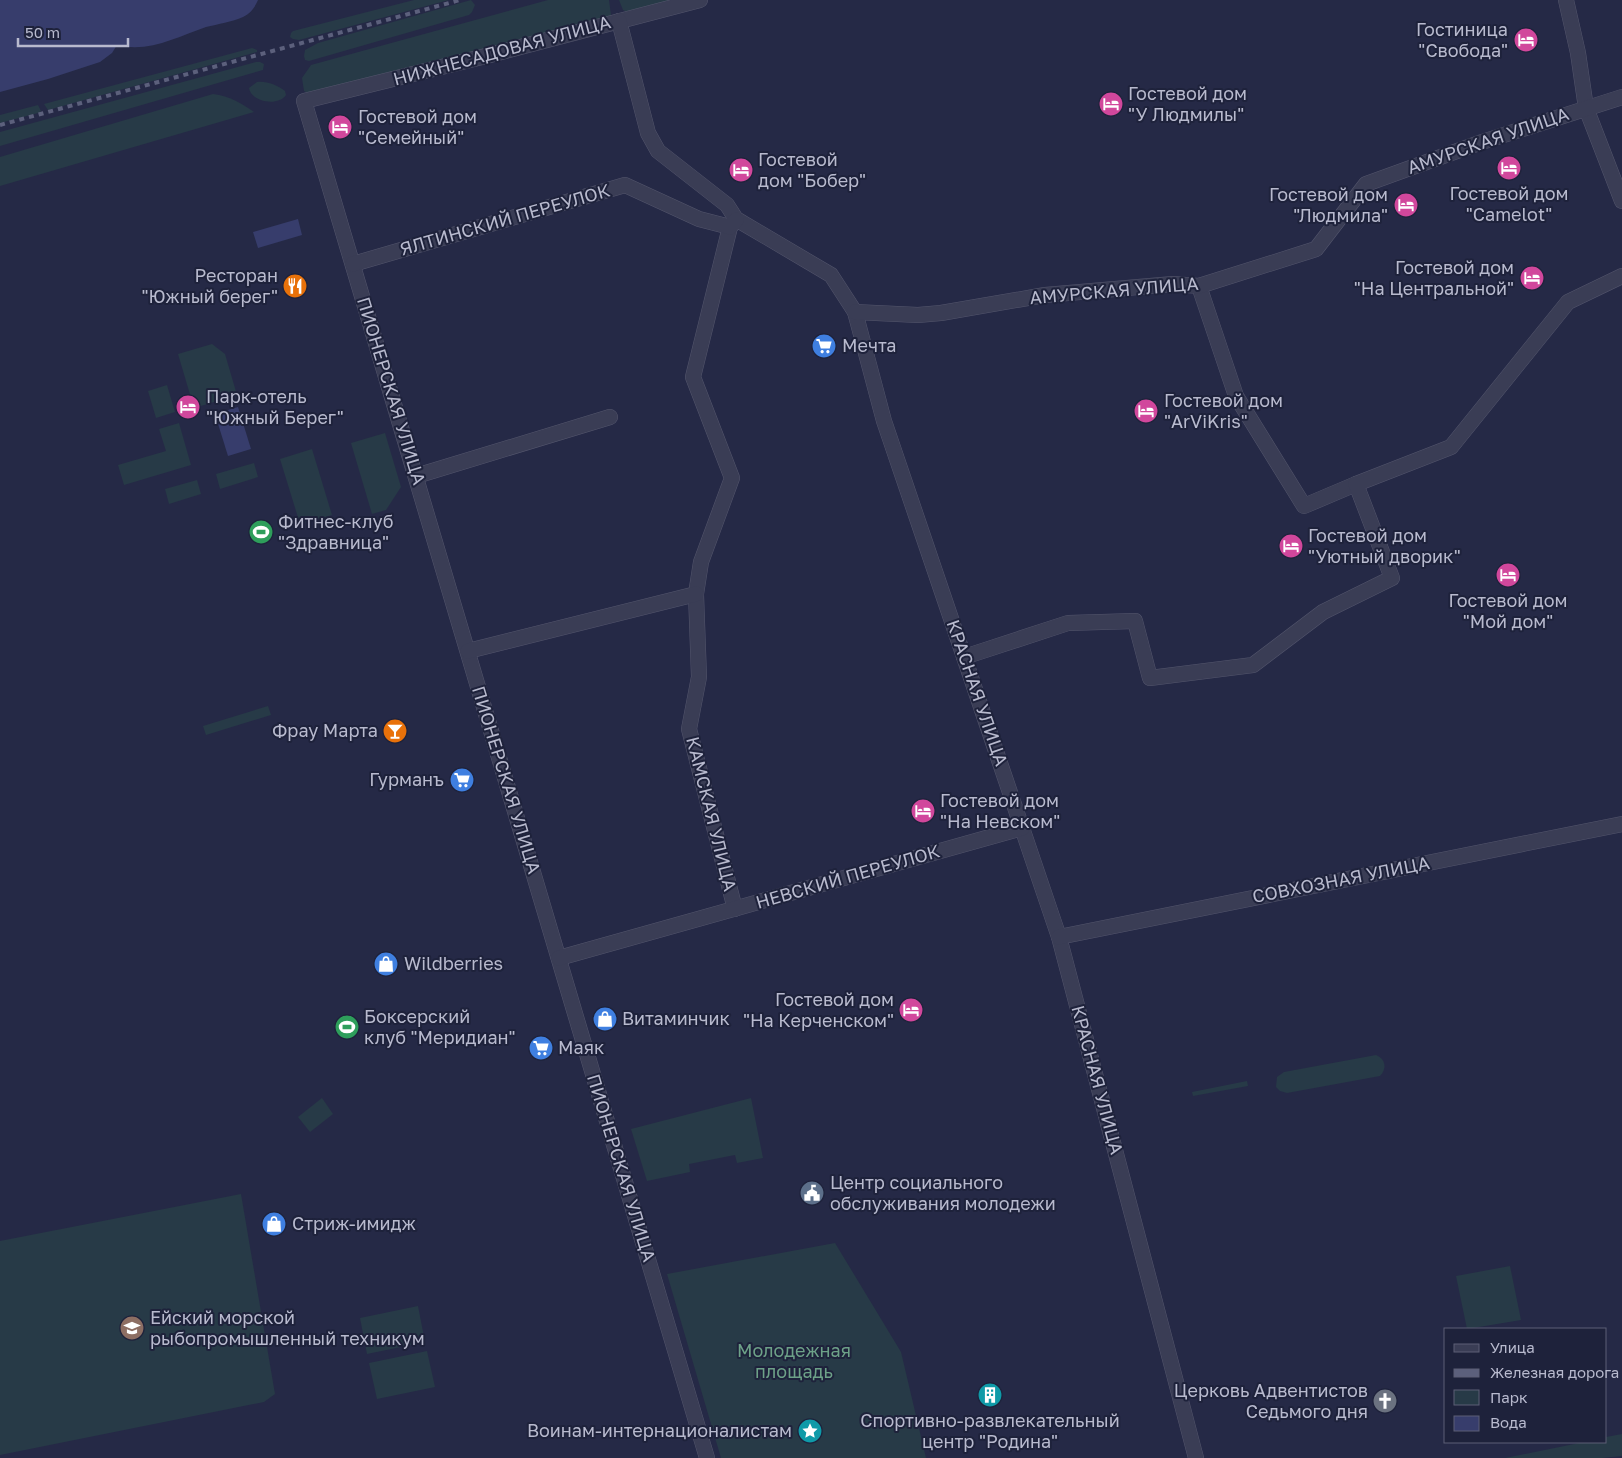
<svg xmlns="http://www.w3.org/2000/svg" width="1622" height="1458" viewBox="0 0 1622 1458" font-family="'Golos Text',sans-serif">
<rect width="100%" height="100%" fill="#252946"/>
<!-- green -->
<g fill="#273a47">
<path d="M 414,0 L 449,0 L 299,40 L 293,39 L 290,37 L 291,33 L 293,31 Z"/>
<path d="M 471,0 L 475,5 L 472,12 L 469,15 L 309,61 L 305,60 L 304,56 L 305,50 L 318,43 Z"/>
<path d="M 548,0 L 609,0 L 611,15 L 609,18 L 308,93 L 304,91 L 302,78 L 311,65 Z"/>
<path d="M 619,0 L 680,0 L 627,12 L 623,10 Z"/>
<path d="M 252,48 L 257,50 L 257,52 L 48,110 L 44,104 Z"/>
<path d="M 256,62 L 260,62 L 264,64 L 263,70 L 0,146 L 0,132 Z"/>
<path d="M 257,82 C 267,81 277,85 285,91 L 286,95 C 278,107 251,102 249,88 Z"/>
<path d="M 213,94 C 230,96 241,103 254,112 L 0,186 L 0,157 Z"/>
<path d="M 38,105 L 41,111 L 38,113 L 0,123 L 0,115 Z"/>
<path d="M 212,344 L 225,354 L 237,395 L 194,408 L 178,354 Z"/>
<path d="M 167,385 L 175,412 L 156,418 L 148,391 Z"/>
<path d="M 179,423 L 191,465 L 124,485 L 118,465 L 166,451 L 159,429 Z"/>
<path d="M 385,433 L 401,487 L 386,510 L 372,514 L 351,443 Z"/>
<path d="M 312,449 L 332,515 L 300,524 L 280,459 Z"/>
<path d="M 254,463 L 258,477 L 220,489 L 216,474 Z"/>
<path d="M 197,480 L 201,494 L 169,504 L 165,489 Z"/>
<path d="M 268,706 L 271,715 L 206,735 L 203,726 Z"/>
<path d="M 1376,1055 C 1386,1059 1387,1069 1380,1076 L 1287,1093 L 1280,1091 L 1276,1087 L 1277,1077 L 1284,1072 Z"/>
<path d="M 1247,1081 L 1248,1086 L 1193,1096 L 1192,1092 Z"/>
<path d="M 322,1098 L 333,1114 L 310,1132 L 298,1117 Z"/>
<path d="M 751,1098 L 763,1158 L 737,1163 L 735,1155 L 689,1164 L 690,1172 L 647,1181 L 631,1129 Z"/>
<path d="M 241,1194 L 275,1394 L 264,1402 L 0,1455 L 0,1241 Z"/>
<path d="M 835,1243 L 901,1352 L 926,1458 L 721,1458 L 667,1274 Z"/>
<path d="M 1510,1266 L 1521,1320 L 1467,1329 L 1456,1276 Z"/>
<path d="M 418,1306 L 425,1342 L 367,1354 L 360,1318 Z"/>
<path d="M 427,1351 L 435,1387 L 377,1399 L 369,1363 Z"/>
<path d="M 1622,1434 L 1622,1456 L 1602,1458 L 1505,1458 L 1584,1442 L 1606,1442 L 1606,1437 Z"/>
</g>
<!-- water -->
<g fill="#373d6c">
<path d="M 0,0 L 258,0 C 255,7 251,13 243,17 C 232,22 218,24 206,27 C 177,37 149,53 117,45 L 112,53 L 100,62 L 48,79 L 0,92 Z"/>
<path d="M 298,219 L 302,235 L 258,248 L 253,232 Z"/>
<path d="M 238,407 L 251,449 L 228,456 L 215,414 Z"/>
</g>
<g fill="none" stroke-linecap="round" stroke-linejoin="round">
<defs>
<g id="street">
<path d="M 700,0 L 490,55 L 304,101 L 707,1458"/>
<path d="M 1566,0 L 1578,53 L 1586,108 L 1622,201"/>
<path d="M 619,21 L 648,133 L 658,151 L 727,205 L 736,219 L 831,275 L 855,312 L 884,421 L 1059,937 L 1196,1458"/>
<path d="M 730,227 L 693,377 L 732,478 L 701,562 L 696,594 L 699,677 L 689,729 L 735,909"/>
<path d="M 353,264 L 625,185 L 699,219 L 730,227 L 736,220"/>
<path d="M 1199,286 L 1236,396 L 1304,506 L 1356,484"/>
<path d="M 855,312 L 918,315 L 941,313 L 1045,295 L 1173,284 L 1199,286 L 1316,249 L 1366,184 L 1482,142 L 1622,97"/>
<path d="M 416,476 L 610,417"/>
<path d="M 468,651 L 696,594"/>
<path d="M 964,657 L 1068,623 L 1135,621 L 1150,678 L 1253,665 L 1323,612 L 1392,578 L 1356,484 L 1451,447 L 1568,302 L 1622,276"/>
<path d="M 1059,937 L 1622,824"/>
<path d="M 559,958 L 1022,828"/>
</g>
</defs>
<!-- street casing -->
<use href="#street" stroke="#53556c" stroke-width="16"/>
<!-- street -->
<use href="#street" stroke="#3a3d55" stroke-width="15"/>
<!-- rail -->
<path stroke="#5c607c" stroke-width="4" stroke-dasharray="5 5" stroke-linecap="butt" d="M 0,125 L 460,0"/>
</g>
<!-- icons -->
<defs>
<symbol id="hotel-disc" viewBox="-11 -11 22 22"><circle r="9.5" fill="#d1479c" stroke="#1e223b"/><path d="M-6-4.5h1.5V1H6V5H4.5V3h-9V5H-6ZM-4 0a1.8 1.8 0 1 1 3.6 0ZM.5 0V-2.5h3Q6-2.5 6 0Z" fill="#fff"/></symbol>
<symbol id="restaurant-disc" viewBox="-11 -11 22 22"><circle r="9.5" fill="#e8710a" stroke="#1e223b"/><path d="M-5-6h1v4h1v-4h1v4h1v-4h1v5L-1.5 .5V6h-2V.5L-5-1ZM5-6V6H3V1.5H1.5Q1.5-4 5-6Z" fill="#fff"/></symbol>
<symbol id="supermarket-disc" viewBox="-11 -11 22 22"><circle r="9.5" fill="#3f7fe0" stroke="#1e223b"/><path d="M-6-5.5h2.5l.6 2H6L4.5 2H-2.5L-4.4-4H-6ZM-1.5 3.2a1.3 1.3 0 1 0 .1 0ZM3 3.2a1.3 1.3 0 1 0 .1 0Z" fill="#fff"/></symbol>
<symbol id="stadium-disc" viewBox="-11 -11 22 22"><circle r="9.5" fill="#2e9e5b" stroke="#1e223b"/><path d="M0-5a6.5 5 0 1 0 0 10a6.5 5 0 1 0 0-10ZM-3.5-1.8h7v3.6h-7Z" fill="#fff"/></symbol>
<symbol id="bar-disc" viewBox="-11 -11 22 22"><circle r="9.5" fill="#e8710a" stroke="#1e223b"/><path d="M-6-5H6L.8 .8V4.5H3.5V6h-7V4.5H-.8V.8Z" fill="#fff"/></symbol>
<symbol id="shop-disc" viewBox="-11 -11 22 22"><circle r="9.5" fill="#3f7fe0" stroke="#1e223b"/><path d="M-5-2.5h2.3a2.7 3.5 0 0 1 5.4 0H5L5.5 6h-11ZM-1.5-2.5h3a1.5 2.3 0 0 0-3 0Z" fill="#fff"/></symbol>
<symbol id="civic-disc" viewBox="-11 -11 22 22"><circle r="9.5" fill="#5c6f8a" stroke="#1e223b"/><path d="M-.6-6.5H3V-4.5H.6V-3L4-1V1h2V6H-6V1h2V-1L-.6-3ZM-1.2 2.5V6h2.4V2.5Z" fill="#fff"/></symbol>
<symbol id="university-disc" viewBox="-11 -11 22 22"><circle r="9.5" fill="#8d6e63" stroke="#1e223b"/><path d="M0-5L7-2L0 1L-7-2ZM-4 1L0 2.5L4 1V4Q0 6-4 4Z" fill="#fff"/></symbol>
<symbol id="building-disc" viewBox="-11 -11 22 22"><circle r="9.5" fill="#0f9aa8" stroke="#1e223b"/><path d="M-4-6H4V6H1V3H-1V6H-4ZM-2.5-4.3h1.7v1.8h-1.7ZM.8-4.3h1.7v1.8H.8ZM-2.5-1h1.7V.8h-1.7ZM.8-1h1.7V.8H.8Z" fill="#fff"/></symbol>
<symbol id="church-disc" viewBox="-11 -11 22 22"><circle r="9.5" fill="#6b7280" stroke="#1e223b"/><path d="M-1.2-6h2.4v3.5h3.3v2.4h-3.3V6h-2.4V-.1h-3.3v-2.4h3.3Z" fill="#fff"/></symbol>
<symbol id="sight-disc" viewBox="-11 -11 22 22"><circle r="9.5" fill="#0f9aa8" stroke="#1e223b"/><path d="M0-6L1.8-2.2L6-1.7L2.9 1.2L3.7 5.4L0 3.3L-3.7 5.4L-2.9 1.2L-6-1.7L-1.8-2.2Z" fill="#fff"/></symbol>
</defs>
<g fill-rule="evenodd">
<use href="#hotel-disc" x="1512" y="26" width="28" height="28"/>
<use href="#hotel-disc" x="1097" y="90" width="28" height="28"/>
<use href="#hotel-disc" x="326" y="113" width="28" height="28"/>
<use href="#hotel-disc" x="1495" y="154" width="28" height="28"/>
<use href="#hotel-disc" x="727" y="156" width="28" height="28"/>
<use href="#hotel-disc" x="1392" y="191" width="28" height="28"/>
<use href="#hotel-disc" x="1518" y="264" width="28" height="28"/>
<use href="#restaurant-disc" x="281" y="272" width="28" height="28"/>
<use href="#supermarket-disc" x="810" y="332" width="28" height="28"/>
<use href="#hotel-disc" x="174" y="393" width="28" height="28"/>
<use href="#hotel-disc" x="1132" y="397" width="28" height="28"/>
<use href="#stadium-disc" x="247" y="518" width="28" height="28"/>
<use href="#hotel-disc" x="1277" y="532" width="28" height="28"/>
<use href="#hotel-disc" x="1494" y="561" width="28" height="28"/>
<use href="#bar-disc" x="381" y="717" width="28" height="28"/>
<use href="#supermarket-disc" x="448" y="766" width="28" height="28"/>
<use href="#hotel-disc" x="909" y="797" width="28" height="28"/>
<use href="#shop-disc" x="372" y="950" width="28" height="28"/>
<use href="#hotel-disc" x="897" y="996" width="28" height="28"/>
<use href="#shop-disc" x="591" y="1005" width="28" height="28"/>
<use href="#stadium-disc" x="333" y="1013" width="28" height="28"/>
<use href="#supermarket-disc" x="527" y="1034" width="28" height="28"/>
<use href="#civic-disc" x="798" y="1179" width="28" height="28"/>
<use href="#shop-disc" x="260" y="1210" width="28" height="28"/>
<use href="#university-disc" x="118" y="1314" width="28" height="28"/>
<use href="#building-disc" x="976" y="1381" width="28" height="28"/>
<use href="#church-disc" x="1371" y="1387" width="28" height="28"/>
<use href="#sight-disc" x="796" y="1417" width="28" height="28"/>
</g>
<g text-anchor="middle" stroke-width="4" stroke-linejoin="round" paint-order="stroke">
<!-- poi labels -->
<g font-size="18" fill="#b8bace" stroke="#1e223b" text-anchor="start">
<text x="1508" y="36" text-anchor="end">Гостиница<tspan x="1508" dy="21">"Свобода"</tspan></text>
<text x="1128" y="100">Гостевой дом<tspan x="1128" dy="21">"У Людмилы"</tspan></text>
<text x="358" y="123">Гостевой дом<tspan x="358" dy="21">"Семейный"</tspan></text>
<text x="758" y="166">Гостевой<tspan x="758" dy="21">дом "Бобер"</tspan></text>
<text x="1509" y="200" text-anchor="middle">Гостевой дом<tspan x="1509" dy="21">"Camelot"</tspan></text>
<text x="1388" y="201" text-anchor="end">Гостевой дом<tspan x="1388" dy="21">"Людмила"</tspan></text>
<text x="1514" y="274" text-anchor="end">Гостевой дом<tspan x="1514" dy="21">"На Центральной"</tspan></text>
<text x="278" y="282" text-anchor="end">Ресторан<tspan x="278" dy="21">"Южный берег"</tspan></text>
<text x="842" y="352">Мечта</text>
<text x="206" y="403">Парк-отель<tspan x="206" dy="21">"Южный Берег"</tspan></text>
<text x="1164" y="407">Гостевой дом<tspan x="1164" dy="21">"ArViKris"</tspan></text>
<text x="278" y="528">Фитнес-клуб<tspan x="278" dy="21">"Здравница"</tspan></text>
<text x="1308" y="542">Гостевой дом<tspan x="1308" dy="21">"Уютный дворик"</tspan></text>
<text x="1508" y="607" text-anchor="middle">Гостевой дом<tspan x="1508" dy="21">"Мой дом"</tspan></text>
<text x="378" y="737" text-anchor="end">Фрау Марта</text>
<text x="444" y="786" text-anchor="end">Гурманъ</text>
<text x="940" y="807">Гостевой дом<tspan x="940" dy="21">"На Невском"</tspan></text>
<text x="404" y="970">Wildberries</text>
<text x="894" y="1006" text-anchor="end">Гостевой дом<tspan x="894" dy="21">"На Керченском"</tspan></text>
<text x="364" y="1023">Боксерский<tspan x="364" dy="21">клуб "Меридиан"</tspan></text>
<text x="622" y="1025">Витаминчик</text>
<text x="558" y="1054">Маяк</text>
<text x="830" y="1189">Центр социального<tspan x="830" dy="21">обслуживания молодежи</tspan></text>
<text x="292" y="1230">Стриж-имидж</text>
<text x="150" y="1324">Ейский морской<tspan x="150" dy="21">рыбопромышленный техникум</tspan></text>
<text x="1368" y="1397" text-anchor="end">Церковь Адвентистов<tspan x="1368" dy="21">Седьмого дня</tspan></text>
<text x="990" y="1427" text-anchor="middle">Спортивно-развлекательный<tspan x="990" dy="21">центр "Родина"</tspan></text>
<text x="792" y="1437" text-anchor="end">Воинам-интернационалистам</text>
</g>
<!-- street labels -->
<g font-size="18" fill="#b8bace" stroke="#1e223b">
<text transform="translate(502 51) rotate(-15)" y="6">НИЖНЕСАДОВАЯ УЛИЦА</text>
<text transform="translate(1488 141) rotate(-19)" y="6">АМУРСКАЯ УЛИЦА</text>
<text transform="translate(505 220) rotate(-16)" y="6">ЯЛТИНСКИЙ ПЕРЕУЛОК</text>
<text transform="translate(1114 291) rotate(-5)" y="6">АМУРСКАЯ УЛИЦА</text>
<text transform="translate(391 391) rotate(73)" y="6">ПИОНЕРСКАЯ УЛИЦА</text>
<text transform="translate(977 693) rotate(71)" y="6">КРАСНАЯ УЛИЦА</text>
<text transform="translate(506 780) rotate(73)" y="6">ПИОНЕРСКАЯ УЛИЦА</text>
<text transform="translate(711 814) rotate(76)" y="6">КАМСКАЯ УЛИЦА</text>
<text transform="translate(848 877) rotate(-16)" y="6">НЕВСКИЙ ПЕРЕУЛОК</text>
<text transform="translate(1341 880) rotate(-11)" y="6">СОВХОЗНАЯ УЛИЦА</text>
<text transform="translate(1097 1080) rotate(75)" y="6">КРАСНАЯ УЛИЦА</text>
<text transform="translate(621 1168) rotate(73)" y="6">ПИОНЕРСКАЯ УЛИЦА</text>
</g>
<!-- park labels -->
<g font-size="18" fill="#6da188" stroke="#1e223b">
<text x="794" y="1357">Молодежная<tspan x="794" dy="21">площадь</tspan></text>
</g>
</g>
<!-- legend -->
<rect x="1444" y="1328" width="162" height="115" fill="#1e223b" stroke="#5c5f76"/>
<rect x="1454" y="1344" width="25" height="8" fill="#3a3d55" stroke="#5c5f76"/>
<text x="1490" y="1353" font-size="15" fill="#b8bace">Улица</text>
<rect x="1454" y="1369" width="25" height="8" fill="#5c607c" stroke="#5c5f76"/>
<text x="1490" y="1378" font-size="15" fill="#b8bace">Железная дорога</text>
<rect x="1454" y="1390" width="25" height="15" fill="#273a47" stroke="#5c5f76"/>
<text x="1490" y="1403" font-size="15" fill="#b8bace">Парк</text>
<rect x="1454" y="1416" width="25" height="15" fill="#373d6c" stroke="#5c5f76"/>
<text x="1490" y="1428" font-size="15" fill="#b8bace">Вода</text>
<!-- scale -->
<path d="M18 38v8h110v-8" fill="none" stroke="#b8bace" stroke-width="2.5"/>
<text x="25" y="38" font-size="15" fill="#b8bace" stroke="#1e223b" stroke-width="4" paint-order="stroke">50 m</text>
</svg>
